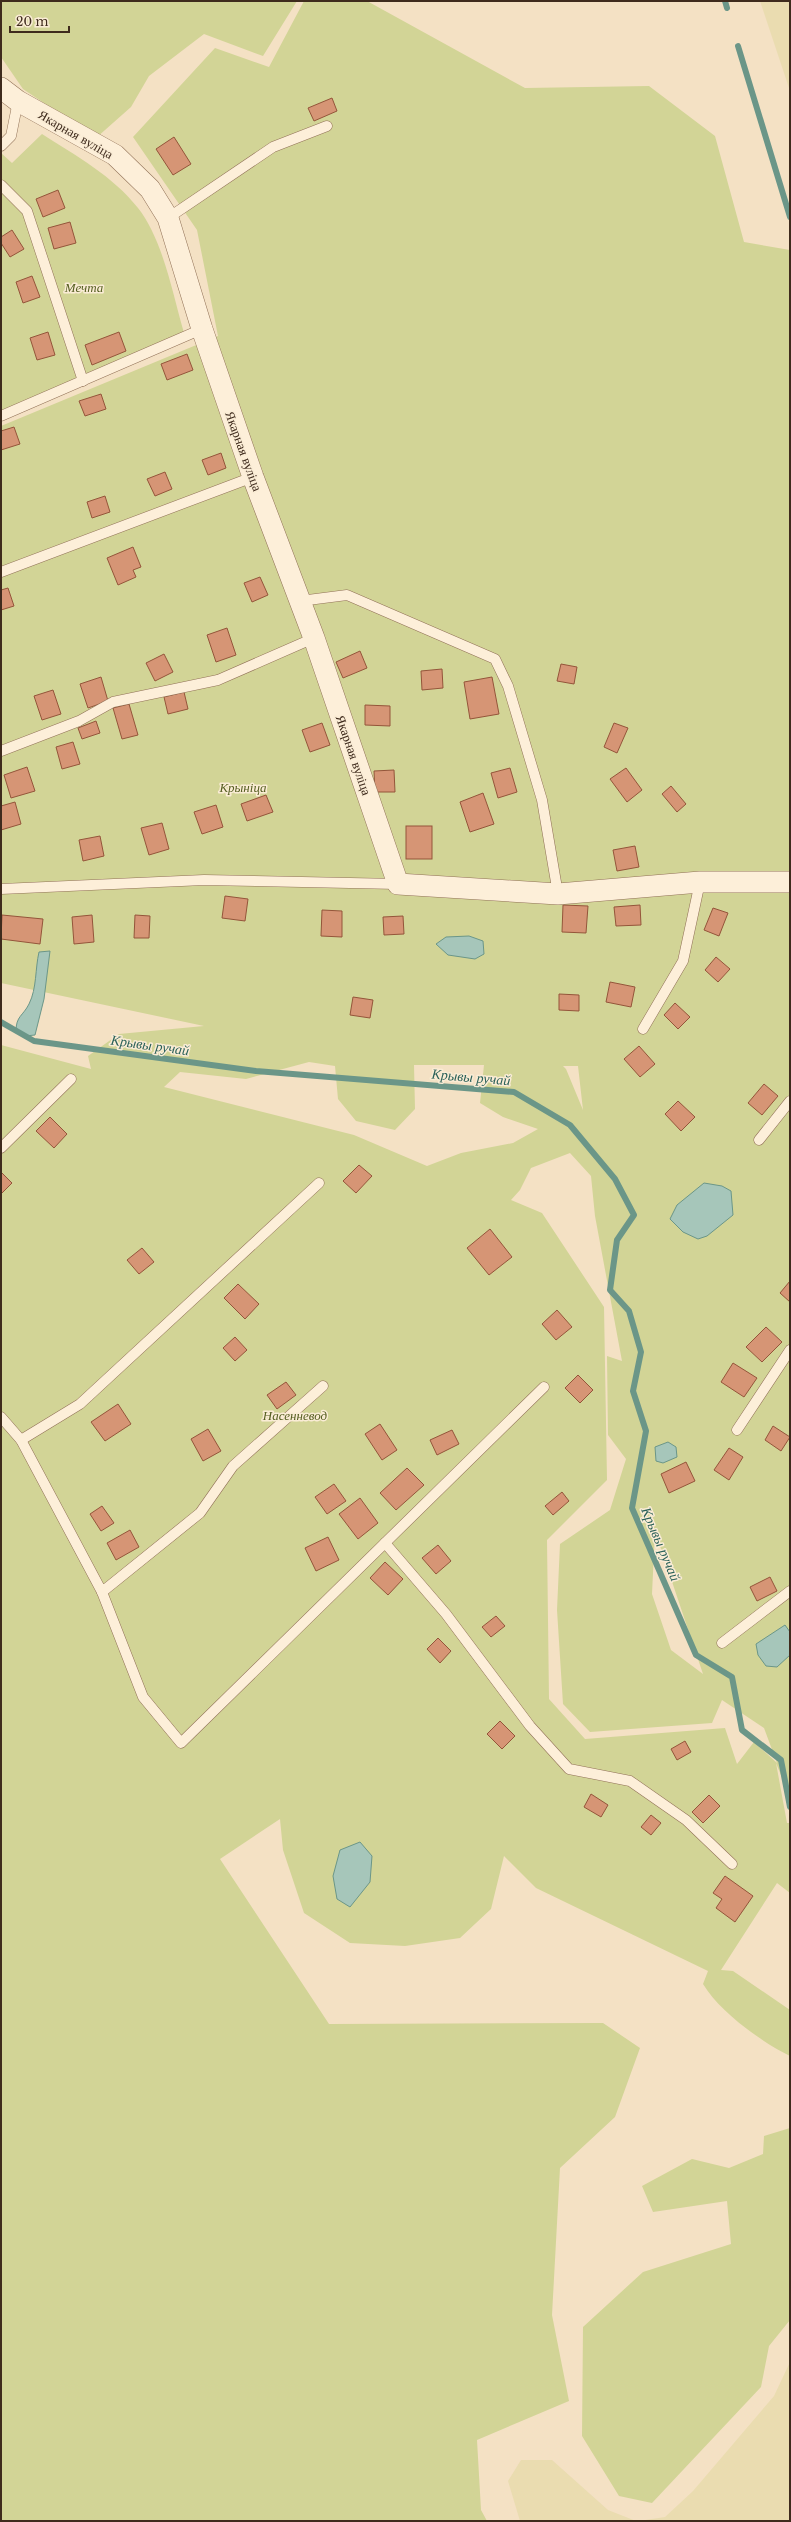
<svg xmlns="http://www.w3.org/2000/svg" width="791" height="2522" viewBox="0 0 791 2522" font-family="'Libre Baskerville',serif">
<rect width="100%" height="100%" fill="#f4e1c4"/>
<!-- farmland -->
<g fill="#eadcb0">
<path d="M 760,1 L 790,1 L 790,90 L 789,88 Z"/>
<path d="M 790,2362 L 790,2521 L 639,2521 L 665,2517 L 693,2491 L 774,2396 Z"/>
<path d="M 521,2460 L 552,2460 L 608,2510 L 636,2521 L 520,2521 L 508,2481 Z"/>
</g>
<!-- green -->
<g fill="#d2d496" fill-rule="evenodd">
<path d="M 1,1 L 297,1 L 263,56 L 204,34 L 149,76 L 131,107 L 96,138 L 23,89 L 1,57 Z"/>
<path d="M 304,1 L 367,1 L 525,88 L 649,86 L 715,136 L 744,242 L 790,250 L 790,1797 L 776,1763 L 787,1823 L 790,1823 L 790,1893 L 777,1883 L 721,1970 L 733,1971 L 790,2010 L 790,2056 C 760,2041 720,2012 703,1984 L 708,1971 L 536,1888 L 504,1856 L 491,1909 L 460,1938 L 405,1946 L 350,1943 L 304,1913 L 283,1850 L 280,1819 L 220,1859 L 329,2024 L 603,2023 L 640,2048 L 615,2117 L 560,2168 L 552,2315 L 569,2401 L 477,2440 L 481,2510 L 487,2521 L 1,2521 L 1,1045 L 91,1069 L 88,1056 L 119,1034 L 204,1026 L 1,983 L 1,426 L 218,336 L 197,230 L 133,137 L 215,48 L 269,67 ZM 309,1062 L 335,1066 L 338,1099 L 356,1121 L 395,1130 L 415,1109 L 414,1065 L 484,1065 L 480,1103 L 503,1117 L 538,1129 L 513,1143 L 461,1153 L 427,1166 L 354,1135 L 164,1087 L 180,1072 L 246,1079 ZM 563,1066 L 578,1066 L 583,1110 L 566,1069 ZM 570,1153 L 591,1176 L 595,1216 L 622,1361 L 607,1356 L 608,1435 L 626,1459 L 610,1510 L 560,1544 L 557,1610 L 563,1704 L 590,1732 L 712,1723 L 722,1700 L 764,1728 L 777,1763 L 754,1742 L 737,1764 L 725,1728 L 585,1739 L 549,1699 L 547,1540 L 607,1480 L 604,1307 L 542,1213 L 511,1200 L 520,1190 L 531,1168 ZM 655,1530 L 655,1531 L 703,1674 L 671,1650 L 652,1594 Z"/>
<path d="M 42,134 C 75,155 113,176 138,208 C 164,241 173,297 185,336 L 1,413 L 1,153 L 12,163 Z"/>
<path d="M 790,2128 L 790,2320 L 769,2346 L 761,2387 L 652,2503 L 619,2496 L 582,2436 L 583,2327 L 643,2272 L 731,2244 L 727,2201 L 653,2212 L 642,2186 L 692,2159 L 729,2168 L 763,2154 L 764,2136 Z"/>
</g>
<!-- water -->
<g fill="#a6c6ba" stroke="#6b9688">
<path d="M 469,936 L 483,941 L 484,954 L 475,959 L 448,955 L 436,944 L 446,937 Z"/>
<path d="M 50,951 L 44,999 L 35,1035 L 25,1036 L 16,1031 C 16,1016 23,1016 29,1004 C 37,988 35,969 39,952 Z"/>
<path d="M 704,1183 L 722,1186 L 731,1191 L 733,1215 L 707,1236 L 698,1239 L 683,1232 L 670,1219 L 677,1205 Z"/>
<path d="M 668,1442 L 676,1447 L 677,1457 L 663,1463 L 656,1461 L 655,1447 Z"/>
<path d="M 785,1625 L 790,1632 L 790,1655 L 777,1667 L 766,1666 L 758,1655 L 756,1644 Z"/>
<path d="M 360,1842 L 372,1856 L 370,1882 L 350,1907 L 337,1899 L 333,1876 L 340,1850 Z"/>
</g>
<g fill="none" stroke-linecap="round" stroke-linejoin="round">
<!-- stream -->
<g stroke="#6b9688" stroke-width="6">
<path d="M 725,1 L 727,8"/>
<path d="M 738,46 L 790,217"/>
<path d="M 1,1022 L 34,1041 L 256,1071 L 514,1092 L 570,1125 L 615,1179 L 634,1215 L 617,1240 L 610,1290 L 629,1311 L 641,1352 L 633,1391 L 646,1431 L 632,1508 L 696,1655 L 732,1677 L 742,1730 L 781,1760 L 790,1807"/>
</g>
</g>
<!-- building -->
<g fill="#d69575" stroke="#94553a">
<path d="M 332,98 L 337,111 L 314,121 L 308,108 Z"/>
<path d="M 174,137 L 191,164 L 173,175 L 156,149 Z"/>
<path d="M 58,190 L 65,208 L 43,217 L 36,199 Z"/>
<path d="M 70,222 L 76,243 L 54,249 L 48,228 Z"/>
<path d="M 12,230 L 24,249 L 10,257 L 1,243 L 1,237 Z"/>
<path d="M 32,276 L 40,297 L 23,303 L 16,282 Z"/>
<path d="M 48,332 L 55,355 L 37,360 L 30,338 Z"/>
<path d="M 119,332 L 126,351 L 92,365 L 85,345 Z"/>
<path d="M 187,354 L 193,370 L 167,380 L 161,364 Z"/>
<path d="M 101,394 L 106,409 L 85,416 L 79,401 Z"/>
<path d="M 14,427 L 20,444 L 1,450 L 1,431 Z"/>
<path d="M 221,453 L 226,468 L 208,475 L 202,460 Z"/>
<path d="M 165,472 L 172,489 L 155,496 L 147,479 Z"/>
<path d="M 105,496 L 110,512 L 92,518 L 87,502 Z"/>
<path d="M 133,547 L 141,567 L 133,570 L 136,577 L 118,585 L 107,558 Z"/>
<path d="M 260,577 L 268,595 L 252,602 L 244,583 Z"/>
<path d="M 8,588 L 14,606 L 1,610 L 1,590 Z"/>
<path d="M 227,628 L 236,655 L 216,662 L 207,635 Z"/>
<path d="M 360,651 L 367,668 L 343,678 L 336,662 Z"/>
<path d="M 164,654 L 173,672 L 155,681 L 146,663 Z"/>
<path d="M 561,664 L 577,667 L 574,684 L 557,681 Z"/>
<path d="M 442,669 L 443,688 L 422,690 L 421,671 Z"/>
<path d="M 101,677 L 108,701 L 88,708 L 80,684 Z"/>
<path d="M 492,677 L 499,714 L 470,719 L 464,682 Z"/>
<path d="M 53,690 L 61,714 L 42,720 L 34,696 Z"/>
<path d="M 184,692 L 188,709 L 168,714 L 164,697 Z"/>
<path d="M 129,704 L 138,735 L 122,739 L 113,708 Z"/>
<path d="M 365,705 L 390,706 L 390,726 L 365,725 Z"/>
<path d="M 96,721 L 100,733 L 82,739 L 78,728 Z"/>
<path d="M 322,723 L 330,745 L 310,752 L 302,730 Z"/>
<path d="M 614,723 L 628,728 L 617,753 L 604,747 Z"/>
<path d="M 73,742 L 80,764 L 62,769 L 56,747 Z"/>
<path d="M 27,767 L 35,791 L 11,798 L 4,775 Z"/>
<path d="M 510,768 L 517,792 L 498,798 L 491,773 Z"/>
<path d="M 626,768 L 642,790 L 627,802 L 610,779 Z"/>
<path d="M 394,770 L 395,792 L 375,792 L 374,771 Z"/>
<path d="M 671,786 L 686,804 L 677,812 L 662,794 Z"/>
<path d="M 483,793 L 494,824 L 470,832 L 460,802 Z"/>
<path d="M 266,795 L 273,812 L 247,821 L 241,804 Z"/>
<path d="M 15,802 L 21,824 L 1,830 L 1,806 Z"/>
<path d="M 216,805 L 223,827 L 202,834 L 194,812 Z"/>
<path d="M 162,823 L 169,849 L 149,855 L 141,828 Z"/>
<rect x="406" y="826" width="26" height="33"/>
<path d="M 100,836 L 104,856 L 83,861 L 79,840 Z"/>
<path d="M 635,846 L 639,867 L 617,871 L 613,850 Z"/>
<path d="M 225,896 L 248,899 L 245,921 L 222,918 Z"/>
<path d="M 563,905 L 588,906 L 586,933 L 562,932 Z"/>
<path d="M 640,905 L 641,925 L 616,926 L 614,907 Z"/>
<path d="M 713,908 L 728,913 L 719,936 L 704,930 Z"/>
<path d="M 322,910 L 342,911 L 342,937 L 321,936 Z"/>
<path d="M 2,915 L 43,919 L 40,944 L 1,939 Z"/>
<path d="M 92,915 L 94,942 L 74,944 L 72,917 Z"/>
<path d="M 135,915 L 150,916 L 149,938 L 134,938 Z"/>
<path d="M 403,916 L 404,934 L 384,935 L 383,917 Z"/>
<path d="M 716,957 L 730,969 L 718,982 L 705,970 Z"/>
<path d="M 610,982 L 635,987 L 631,1007 L 606,1002 Z"/>
<path d="M 559,994 L 579,995 L 579,1011 L 559,1010 Z"/>
<path d="M 353,997 L 373,1000 L 370,1018 L 350,1015 Z"/>
<path d="M 675,1003 L 690,1017 L 678,1029 L 664,1015 Z"/>
<path d="M 639,1046 L 655,1064 L 640,1077 L 624,1059 Z"/>
<path d="M 764,1084 L 778,1096 L 762,1115 L 748,1103 Z"/>
<path d="M 678,1101 L 695,1117 L 681,1131 L 665,1114 Z"/>
<path d="M 50,1117 L 67,1134 L 54,1148 L 36,1131 Z"/>
<path d="M 359,1165 L 372,1176 L 356,1193 L 343,1181 Z"/>
<path d="M 1,1172 L 12,1183 L 1,1194 Z"/>
<path d="M 490,1229 L 512,1257 L 489,1275 L 467,1248 Z"/>
<path d="M 142,1248 L 154,1262 L 139,1274 L 127,1260 Z"/>
<path d="M 790,1281 L 790,1302 L 780,1293 Z"/>
<path d="M 238,1284 L 259,1304 L 245,1319 L 224,1298 Z"/>
<path d="M 557,1310 L 572,1327 L 556,1340 L 542,1324 Z"/>
<path d="M 766,1327 L 782,1342 L 762,1362 L 746,1347 Z"/>
<path d="M 235,1337 L 247,1350 L 235,1361 L 223,1348 Z"/>
<path d="M 733,1363 L 757,1378 L 744,1397 L 721,1382 Z"/>
<path d="M 578,1375 L 593,1390 L 580,1403 L 565,1388 Z"/>
<path d="M 286,1382 L 296,1395 L 277,1409 L 267,1395 Z"/>
<path d="M 118,1404 L 131,1424 L 105,1441 L 91,1422 Z"/>
<path d="M 380,1424 L 397,1450 L 382,1460 L 365,1434 Z"/>
<path d="M 773,1426 L 790,1437 L 781,1451 L 765,1440 Z"/>
<path d="M 208,1429 L 221,1451 L 203,1461 L 191,1439 Z"/>
<path d="M 452,1430 L 459,1444 L 437,1455 L 430,1440 Z"/>
<path d="M 729,1448 L 743,1457 L 729,1480 L 714,1470 Z"/>
<path d="M 686,1462 L 695,1481 L 669,1493 L 661,1474 Z"/>
<path d="M 407,1468 L 424,1485 L 396,1510 L 380,1493 Z"/>
<path d="M 334,1484 L 346,1501 L 327,1514 L 315,1497 Z"/>
<path d="M 562,1492 L 569,1501 L 553,1515 L 545,1506 Z"/>
<path d="M 360,1498 L 378,1523 L 358,1539 L 339,1514 Z"/>
<path d="M 102,1506 L 114,1523 L 101,1531 L 90,1514 Z"/>
<path d="M 130,1530 L 139,1547 L 116,1560 L 107,1543 Z"/>
<path d="M 328,1537 L 339,1560 L 316,1571 L 305,1548 Z"/>
<path d="M 438,1545 L 451,1561 L 436,1574 L 422,1558 Z"/>
<path d="M 385,1562 L 403,1579 L 388,1595 L 370,1578 Z"/>
<path d="M 770,1577 L 777,1591 L 757,1601 L 750,1587 Z"/>
<path d="M 496,1616 L 505,1626 L 491,1637 L 482,1627 Z"/>
<path d="M 438,1638 L 451,1651 L 440,1663 L 427,1649 Z"/>
<path d="M 500,1721 L 515,1736 L 502,1749 L 487,1734 Z"/>
<path d="M 685,1741 L 691,1752 L 677,1760 L 671,1749 Z"/>
<path d="M 591,1794 L 608,1805 L 601,1817 L 584,1807 Z"/>
<path d="M 709,1795 L 720,1806 L 703,1823 L 692,1812 Z"/>
<path d="M 651,1815 L 661,1823 L 651,1835 L 641,1827 Z"/>
<path d="M 725,1876 L 753,1896 L 735,1922 L 716,1908 L 722,1899 L 713,1893 Z"/>
</g>
<g fill="none" stroke-linecap="round" stroke-linejoin="round">
<defs>
<g id="lane">
<path d="M 1,146 L 11,136 L 18,101"/>
<path d="M 1,185 L 27,211 L 83,381"/>
<path d="M 168,218 L 273,147 L 327,126"/>
<path d="M 1,416 L 202,329"/>
<path d="M 1,572 L 253,477"/>
<path d="M 300,601 L 347,595 L 495,659 L 508,686 L 542,800 L 558,894"/>
<path d="M 1,751 L 79,721 L 113,702 L 218,680 L 314,638"/>
<path d="M 1,889 L 204,880 L 398,884"/>
<path d="M 643,1029 L 683,961 L 700,882"/>
<path d="M 759,1140 L 790,1101"/>
<path d="M 1,1148 L 71,1079"/>
<path d="M 1,1417 L 21,1440 L 102,1592 L 200,1513 L 233,1466 L 323,1386"/>
<path d="M 737,1430 L 790,1350"/>
<path d="M 21,1440 L 80,1404 L 319,1183"/>
<path d="M 385,1543 L 446,1614 L 530,1726 L 569,1769 L 630,1781 L 686,1820 L 732,1864"/>
<path d="M 102,1592 L 143,1697 L 181,1743 L 544,1387"/>
<path d="M 722,1643 L 790,1591"/>
</g>
<path id="street" d="M 1,88 L 18,101 L 115,155 L 150,189 L 168,218 L 202,329 L 253,477 L 314,638 L 398,884 L 558,894 L 700,882 L 790,882"/>
</defs>
<!-- lane casing -->
<use href="#lane" stroke="#917157" stroke-width="11"/>
<!-- street casing -->
<use href="#street" stroke="#917157" stroke-width="22"/>
<!-- lane -->
<use href="#lane" stroke="#fdefd9" stroke-width="10"/>
<!-- street -->
<use href="#street" stroke="#fdefd9" stroke-width="21"/>
</g>
<g text-anchor="middle" stroke-width="3" stroke-linejoin="round" paint-order="stroke">
<!-- street labels -->
<g font-size="13" fill="#3f2b1d" stroke="#faecd5">
<text transform="translate(76 134) rotate(30)" y="5">Якарная вуліца</text>
<text transform="translate(244 451) rotate(70)" y="5">Якарная вуліца</text>
<text transform="translate(354 755) rotate(71)" y="5">Якарная вуліца</text>
</g>
<!-- park labels -->
<g font-size="13" font-style="italic" fill="#555e21" stroke="#faecd5">
<text x="84" y="292">Мечта</text>
<text x="243" y="792">Крыніца</text>
<text x="295" y="1420">Насенневод</text>
</g>
<!-- water labels -->
<g font-size="14" font-style="italic" fill="#2b6159" stroke="#faecd5">
<text transform="translate(150 1045) rotate(8)" y="5">Крывы ручай</text>
<text transform="translate(471 1077) rotate(5)" y="5">Крывы ручай</text>
<text transform="translate(661 1544) rotate(67)" y="5">Крывы ручай</text>
</g>
</g>
<!-- border -->
<rect width="791" height="2522" fill="none" stroke="#3f2b1d" stroke-width="4"/>
<!-- scale -->
<path d="M10 26v6h59v-6" fill="none" stroke="#3f2b1d" stroke-width="2"/>
<text x="16" y="26" font-size="12" fill="#3f2b1d" stroke="#faecd5" stroke-width="3" paint-order="stroke">20 m</text>
</svg>
